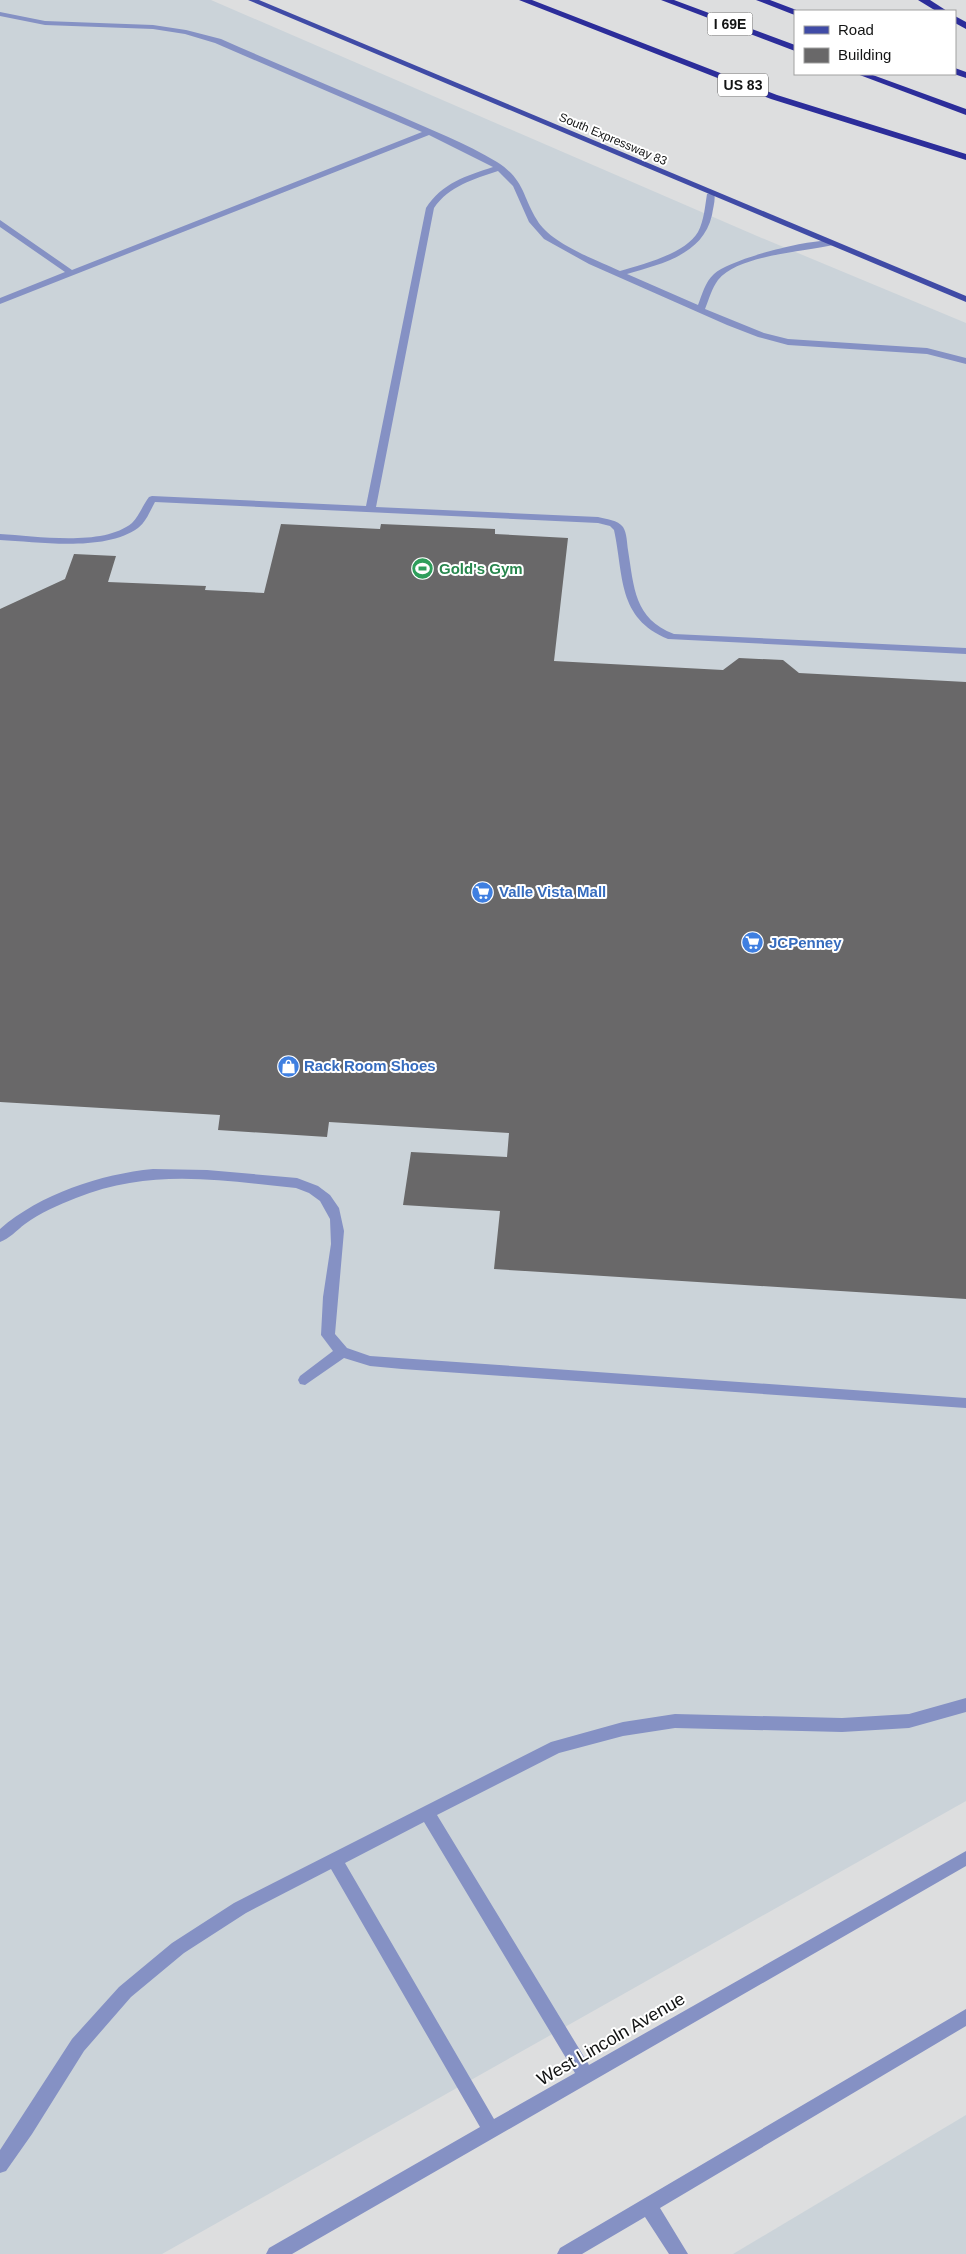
<svg xmlns="http://www.w3.org/2000/svg" width="966" height="2254" viewBox="0 0 966 2254" font-family="Helvetica,sans-serif">
<rect width="100%" height="100%" fill="#dddedf"/>
<!-- built -->
<g fill="#cbd3d9">
<path d="M 0,0 L 211,0 L 757,236 L 966,323 L 966,1801 L 162,2254 L 0,2254 Z"/>
<path d="M 966,2115 L 966,2254 L 733,2254 Z"/>
</g>
<!-- building -->
<path fill="#696869" d="M 281,524 L 380,529 L 381,524 L 495,529 L 495,534 L 568,538 L 554,661 L 723,670 L 739,658 L 783,660 L 799,673 L 966,682 L 966,1299 L 494,1269 L 500,1211 L 403,1205 L 411,1152 L 507,1157 L 509,1133 L 329,1122 L 327,1137 L 218,1130 L 220,1115 L 0,1102 L 0,609 L 65,579 L 74,554 L 116,556 L 108,582 L 206,586 L 205,590 L 264,593 Z"/>
<g fill="none" stroke-linecap="round" stroke-linejoin="round">
<!-- minor -->
<g fill="#8591c4" fill-rule="evenodd">
<path d="M 0,12 L 45,21 L 153,25 L 186,30 L 221,39 C 280,65 339,90 398,115 C 431,130 466,143 497,162 C 525,180 522,196 537,220 C 550,243 596,260 620,271 C 643,264 685,254 698,232 C 704,221 705,206 707,194 L 714,192 C 716,199 713,208 712,215 C 703,255 661,264 627,274 L 698,305 C 702,295 705,282 714,274 C 730,259 811,238 833,241 L 833,245 C 803,252 738,255 718,280 C 712,288 709,299 705,309 L 764,333 L 788,339 L 927,348 L 966,358 L 966,364 L 927,354 L 788,345 L 758,337 L 727,325 L 589,264 L 544,239 L 529,222 L 513,186 L 498,171 C 474,179 449,186 434,208 L 376,507 L 598,517 C 606,519 618,520 623,527 C 627,533 627,544 628,550 C 634,587 634,619 674,634 L 966,648 L 966,654 L 668,639 C 617,618 624,576 614,530 L 610,526 L 598,523 L 155,502 C 150,511 146,522 138,528 C 105,552 39,542 0,540 L 0,534 C 36,536 103,547 132,523 C 139,516 143,505 149,497 L 152,496 L 366,506 L 426,208 C 442,183 466,176 493,167 L 429,135 L 0,304 L 0,298 L 65,272 L 0,227 L 0,220 L 72,270 L 422,132 L 215,43 L 185,34 L 153,29 L 45,25 L 0,16 Z"/>
<path d="M 153,1169 L 207,1170 L 297,1178 L 318,1186 L 330,1195 L 339,1208 L 344,1231 L 335,1334 L 347,1348 L 370,1356 L 966,1398 L 966,1408 L 402,1369 L 370,1366 L 344,1358 L 305,1385 L 300,1384 L 298,1380 L 300,1376 L 333,1351 L 321,1335 L 323,1297 L 331,1244 L 330,1219 L 320,1201 L 309,1193 L 296,1188 C 218,1180 151,1168 76,1198 C 58,1205 40,1213 25,1224 C 17,1230 9,1239 0,1242 L 0,1229 C 40,1194 101,1174 153,1169 Z"/>
<path d="M 966,1698 L 966,1712 L 909,1728 L 842,1732 L 675,1728 L 623,1736 L 559,1753 L 437,1815 L 589,2065 L 966,1851 L 966,1866 L 292,2254 L 266,2254 L 269,2248 L 480,2127 L 331,1869 L 246,1913 L 184,1953 L 131,1997 L 84,2051 L 32,2134 L 6,2171 L 0,2173 L 0,2150 L 72,2039 L 119,1987 L 172,1943 L 234,1903 L 551,1742 L 623,1722 L 675,1714 L 842,1718 L 909,1714 ZM 424,1822 L 575,2073 L 494,2119 L 345,1863 Z"/>
<path d="M 966,2009 L 966,2026 L 660,2208 L 688,2254 L 669,2254 L 645,2217 L 582,2254 L 557,2254 L 560,2248 Z"/>
</g>
<!-- major -->
<path fill="#404ba6" fill-rule="evenodd" d="M 248,0 L 259,0 L 966,296 L 966,302 Z"/>
<!-- highway -->
<g fill="#2c2d9a" fill-rule="evenodd">
<path d="M 519,0 L 532,0 L 777,95 L 966,154 L 966,160 L 771,99 Z"/>
<path d="M 661,0 L 674,0 L 795,45 L 795,51 Z"/>
<path d="M 756,0 L 770,0 L 799,11 L 795,11 L 795,15 L 792,14 Z"/>
<path d="M 918,0 L 930,0 L 947,11 L 936,11 Z"/>
<path d="M 955,16 L 966,22 L 966,29 L 955,23 Z"/>
<path d="M 955,68 L 966,72 L 966,78 L 954,74 Z"/>
<path d="M 857,74 L 870,74 L 966,109 L 966,115 Z"/>
</g>
</g>
<!-- icons -->
<defs>
<symbol id="stadium-disc" viewBox="-11 -11 22 22"><circle r="9.5" fill="#2e9e5b" stroke="#fff"/><path d="M0-5a6.5 5 0 1 0 0 10a6.5 5 0 1 0 0-10ZM-3.5-1.8h7v3.6h-7Z" fill="#fff"/></symbol>
<symbol id="supermarket-disc" viewBox="-11 -11 22 22"><circle r="9.5" fill="#3f7fe0" stroke="#fff"/><path d="M-6-5.5h2.5l.6 2H6L4.5 2H-2.5L-4.4-4H-6ZM-1.5 3.2a1.3 1.3 0 1 0 .1 0ZM3 3.2a1.3 1.3 0 1 0 .1 0Z" fill="#fff"/></symbol>
<symbol id="shop-disc" viewBox="-11 -11 22 22"><circle r="9.5" fill="#3f7fe0" stroke="#fff"/><path d="M-5-2.5h2.3a2.7 3.5 0 0 1 5.4 0H5L5.5 6h-11ZM-1.5-2.5h3a1.5 2.3 0 0 0-3 0Z" fill="#fff"/></symbol>
</defs>
<g fill-rule="evenodd">
<use href="#stadium-disc" x="410" y="556" width="25" height="25"/>
<use href="#supermarket-disc" x="470" y="880" width="25" height="25"/>
<use href="#supermarket-disc" x="740" y="930" width="25" height="25"/>
<use href="#shop-disc" x="276" y="1054" width="25" height="25"/>
</g>
<g text-anchor="middle" stroke-width="4" stroke-linejoin="round" paint-order="stroke">
<!-- far-street labels -->
<g font-size="12" fill="#131414" stroke="#fff">
<text transform="translate(613 139) rotate(23)" y="4">South Expressway 83</text>
</g>
<!-- shield labels -->
<g fill="#fff" stroke="#5a5a5a" stroke-width="1">
<rect x="707.5" y="12.5" width="45" height="23" rx="4"/>
<rect x="718" y="73.5" width="50" height="23" rx="4"/>
</g>
<g font-size="14" font-weight="bold" fill="#131414">
<text x="730" y="29">I 69E</text>
<text x="743" y="90">US 83</text>
</g>
<!-- leisure labels -->
<g font-size="15" font-weight="bold" fill="#27864d" stroke="#fff" text-anchor="start">
<text x="439" y="574">Gold's Gym</text>
</g>
<!-- shop labels -->
<g font-size="15" font-weight="bold" fill="#366cbe" stroke="#fff" text-anchor="start">
<text x="499" y="897">Valle Vista Mall</text>
<text x="769" y="948">JCPenney</text>
<text x="304" y="1071">Rack Room Shoes</text>
</g>
<!-- near-street labels -->
<g font-size="18" fill="#131414" stroke="#fff">
<text transform="translate(611 2039) rotate(-30)" y="6">West Lincoln Avenue</text>
</g>
</g>
<!-- legend -->
<rect x="794" y="10" width="162" height="65" fill="#ffffff" stroke="#a1a1a1"/>
<rect x="804" y="26" width="25" height="8" fill="#404ba6" stroke="#a1a1a1"/>
<text x="838" y="35" font-size="15" fill="#131414">Road</text>
<rect x="804" y="48" width="25" height="15" fill="#696869" stroke="#a1a1a1"/>
<text x="838" y="60" font-size="15" fill="#131414">Building</text>
</svg>
